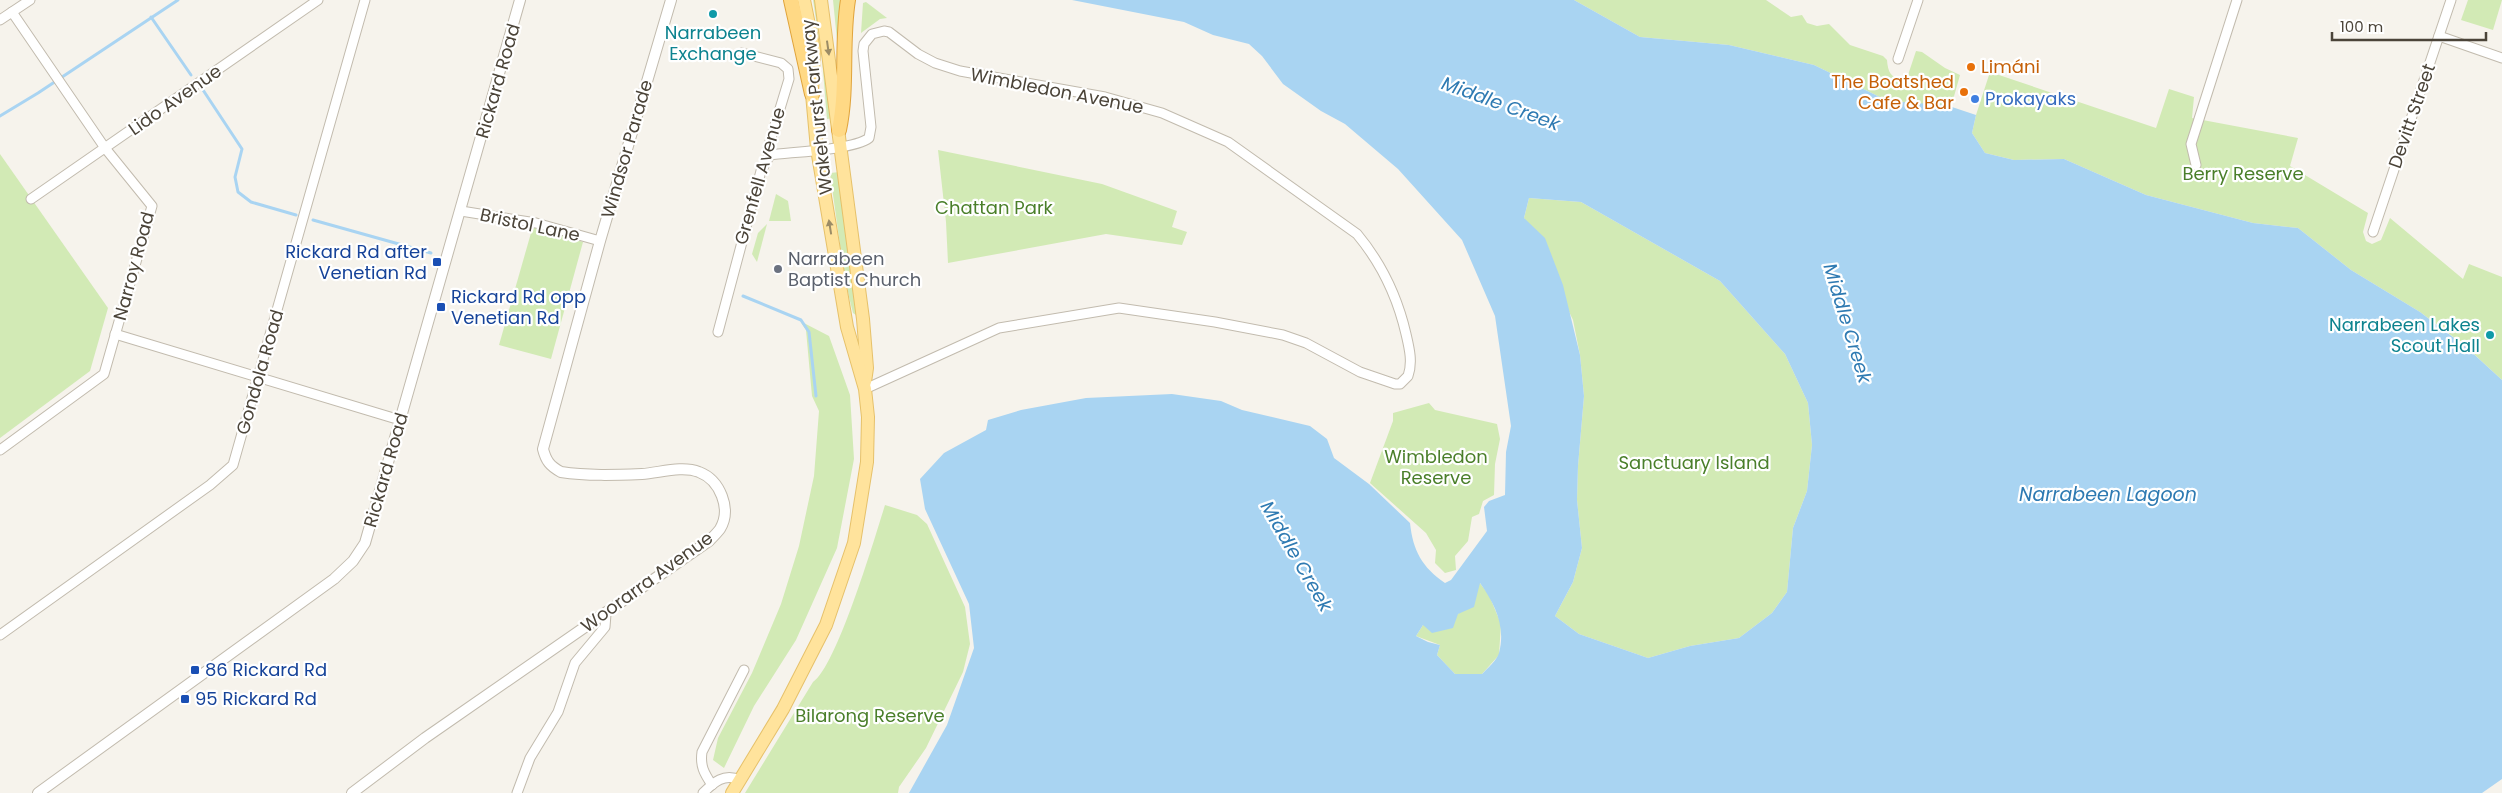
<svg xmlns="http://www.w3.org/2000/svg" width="2502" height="793" viewBox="0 0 2502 793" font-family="Poppins,sans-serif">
<rect width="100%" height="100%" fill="#f6f3ec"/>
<!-- green -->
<g fill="#d2eab5">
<path d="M 813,0 L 816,0 L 833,118 L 827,119 L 822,59 Z"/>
<path d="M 833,0 L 843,0 L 839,40 L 837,40 Z"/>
<path d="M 1574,0 L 1766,0 L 1791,17 L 1802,15 L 1807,23 L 1817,26 L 1829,24 L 1850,45 L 1883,56 L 1887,60 C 1888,74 1892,80 1907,78 L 1916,51 L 1922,52 L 1945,68 L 1960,75 L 1951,107 L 1888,101 L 1814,65 L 1729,45 L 1640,37 Z"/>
<path d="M 2468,0 L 2502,0 L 2493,30 L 2461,20 Z"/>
<path d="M 866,2 L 887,18 L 880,19 L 861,33 L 863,3 Z"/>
<path d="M 1990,72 L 2156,128 L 2169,89 L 2194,97 L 2192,118 L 2298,138 L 2290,166 L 2368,213 L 2363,232 L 2366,241 L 2372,244 L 2381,240 L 2390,218 L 2463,279 L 2469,264 L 2502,277 L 2502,380 L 2464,345 L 2420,312 L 2351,270 L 2298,228 L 2253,223 L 2146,195 L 2064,159 L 2014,160 L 1985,153 L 1972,133 L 1976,115 Z"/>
<path d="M 938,150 L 1102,184 L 1177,211 L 1172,227 L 1187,232 L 1182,245 L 1106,234 L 948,263 L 946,222 Z"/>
<path d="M 0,154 L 108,308 L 90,371 L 0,438 Z"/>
<path d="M 840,172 L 857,315 L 856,315 L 853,313 L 849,297 L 841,252 L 830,173 Z"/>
<path d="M 776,194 L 788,201 L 791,221 L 769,221 Z"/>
<path d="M 1529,198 L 1581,202 L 1720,281 L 1785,354 L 1808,403 L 1812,445 L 1807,491 L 1793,528 L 1787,592 L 1772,613 L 1739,638 L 1690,646 L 1648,658 L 1579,634 L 1555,616 L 1573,582 L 1582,548 L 1577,500 L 1578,466 L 1584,396 L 1580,355 L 1573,320 L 1524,218 Z"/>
<path d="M 767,224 L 757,262 L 752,254 L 758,233 Z"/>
<path d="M 533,226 L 583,242 L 551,359 L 499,345 Z"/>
<path d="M 800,321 L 829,336 L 850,395 L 854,459 L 837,548 L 796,640 L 754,706 L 724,768 L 713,760 L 718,738 L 752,673 L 781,604 L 799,546 L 814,476 L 819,411 L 812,396 L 806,330 Z"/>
<path d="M 1429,403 L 1435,410 L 1497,424 L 1500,439 L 1495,464 L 1494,495 L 1483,501 L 1479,514 L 1472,517 L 1468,541 L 1455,556 L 1456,570 L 1445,573 L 1435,563 L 1436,550 L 1426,533 L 1370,483 L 1393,421 L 1393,413 Z"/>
<path d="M 885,505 L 917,515 L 927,524 L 965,607 L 970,644 L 963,672 L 926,748 L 899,787 L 898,793 L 745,793 L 813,682 C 837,666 875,537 885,505 Z"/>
<path d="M 1479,582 L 1489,595 L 1501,624 L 1499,655 L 1482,674 L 1455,674 L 1437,655 L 1440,645 L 1416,636 L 1423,625 L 1458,614 Z"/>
</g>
<!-- water -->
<path fill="#a9d4f2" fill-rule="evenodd" d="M 1072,0 L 1574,0 L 1640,37 L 1729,45 L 1814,65 L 1888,101 L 1946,105 L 1976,115 L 1972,133 L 1985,153 L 2014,160 L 2064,159 L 2146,195 L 2253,223 L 2298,228 L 2351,270 L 2420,312 L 2466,347 L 2502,380 L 2502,779 L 2482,793 L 909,793 L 947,725 L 974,648 L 969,604 L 925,509 L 920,479 L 944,453 L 986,430 L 988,420 L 1021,410 L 1086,398 L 1172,394 L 1221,401 L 1242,410 L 1310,426 L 1327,439 L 1334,458 L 1369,484 L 1410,523 C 1413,551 1422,567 1445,583 L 1451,580 L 1487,531 L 1484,507 L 1489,501 L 1505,495 L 1506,452 L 1511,426 L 1495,316 L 1462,240 L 1398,169 L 1345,124 L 1321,111 L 1283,84 L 1262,56 L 1249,44 L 1213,35 L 1184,22 ZM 1529,198 L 1581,202 L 1720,281 L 1785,354 L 1808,403 L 1812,445 L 1807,491 L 1793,528 L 1787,592 L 1772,613 L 1739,638 L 1690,646 L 1648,658 L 1579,634 L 1555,616 L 1573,582 L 1582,548 L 1577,500 L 1578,466 L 1584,396 L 1580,355 L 1563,285 L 1545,238 L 1524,218 ZM 1480,583 C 1495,604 1506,627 1499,653 C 1497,660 1487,669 1482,674 L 1455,674 L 1437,655 L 1440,645 L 1428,642 L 1416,636 L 1423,625 L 1432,633 L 1453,628 L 1458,614 L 1474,607 Z"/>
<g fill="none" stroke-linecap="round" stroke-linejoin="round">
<!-- stream -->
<g stroke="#a9d4f2" stroke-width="3">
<path d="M 151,17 L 191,75"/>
<path d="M 203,90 L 242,149 L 235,177 L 238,192 L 251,202 L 296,215"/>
<path d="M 0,116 L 38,93 L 178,0"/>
<path d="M 313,220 L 431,253"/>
<path d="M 743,296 L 801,320 L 809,332 L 816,396"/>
</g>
<defs>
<g id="minor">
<path d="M 0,20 L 30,0"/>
<path d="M 2439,36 L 2502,58"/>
<path d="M 1898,59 L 1918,0"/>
<path d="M 770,155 C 792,152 853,150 869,138 L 871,127 L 863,51 L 864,44 L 872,34 L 884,31 L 889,32 L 918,54 L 935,63 L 960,71 L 1105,97 L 1162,113 L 1228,142 L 1357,234 C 1382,264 1397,295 1406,334 C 1409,347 1413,362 1408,376 L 1400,384 L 1395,384 L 1360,372 L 1306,343 L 1283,335 L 1215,322 L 1119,308 L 999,328 L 865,389"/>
<path d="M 2196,165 L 2191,144 L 2237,0"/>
<path d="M 31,199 L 318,0"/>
<path d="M 461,211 L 536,223 L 600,241"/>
<path d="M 2373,232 L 2451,0"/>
<path d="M 718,332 L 761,171 L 770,155 L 768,148 L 789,79 L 788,69 L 781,63 L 742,53"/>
<path d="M 115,334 L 400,420"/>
<path d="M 0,450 L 104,374 L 152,206 L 105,148 L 12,12"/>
<path d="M 0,635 L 210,485 L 233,465 L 365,0"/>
<path d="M 712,785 C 704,773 700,766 702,752 L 744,670"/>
<path d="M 517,793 L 530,758 L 558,712 L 575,663 L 605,627 L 606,614"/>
<path d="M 703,793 C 714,782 724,773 740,780"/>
</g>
<g id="tertiary">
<path d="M 38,793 L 334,579 L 353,561 L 365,543 L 520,0"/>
<path d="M 352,793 L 425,738 L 709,541 C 713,537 717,533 720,529 C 732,509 720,480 699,472 C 682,465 659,473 642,474 C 615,475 587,476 561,472 C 550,466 546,461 543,449 L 600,241 L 671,0"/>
</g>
<g id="primary">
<path d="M 821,0 L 863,319 L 867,368 L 865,382"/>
<path d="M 732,793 L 783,709 L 826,625 L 854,543 L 867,462 L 868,417 L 865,389 L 847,327 L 817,149 L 812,94 L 814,50 L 804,0"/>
</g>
<g id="trunk">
<path d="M 791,0 L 812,94"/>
<path d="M 839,130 C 848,87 841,43 848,0"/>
</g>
</defs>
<!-- minor casing -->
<use href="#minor" stroke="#c2bbae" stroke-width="11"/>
<!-- tertiary casing -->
<use href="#tertiary" stroke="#c2bbae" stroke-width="12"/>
<!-- primary casing -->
<use href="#primary" stroke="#e6c16a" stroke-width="14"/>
<!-- trunk casing -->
<use href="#trunk" stroke="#e0a43c" stroke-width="16"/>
<!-- minor -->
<use href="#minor" stroke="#fff" stroke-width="9"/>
<!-- tertiary -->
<use href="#tertiary" stroke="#fff" stroke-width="10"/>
<!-- primary -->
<use href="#primary" stroke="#ffe39c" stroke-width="12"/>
<!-- trunk -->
<use href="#trunk" stroke="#ffd985" stroke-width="14"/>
</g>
<!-- one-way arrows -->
<defs><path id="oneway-solid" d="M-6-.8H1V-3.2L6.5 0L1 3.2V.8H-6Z" transform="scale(1.25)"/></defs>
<g fill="#9c8c66">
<use href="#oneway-solid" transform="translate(828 48) rotate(82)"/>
<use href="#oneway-solid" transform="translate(830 227) rotate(-99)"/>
</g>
<!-- markers -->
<g fill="#0f9aa8" stroke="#fff" stroke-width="2">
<circle cx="713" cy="14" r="5"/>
<circle cx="2490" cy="335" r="5"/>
</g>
<g fill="#e8710a" stroke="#fff" stroke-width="2">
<circle cx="1971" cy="67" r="5"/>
<circle cx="1964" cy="92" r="5"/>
</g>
<circle fill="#3f7fe0" stroke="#fff" stroke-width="2" cx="1975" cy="99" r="5"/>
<g fill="#1a4fb4" stroke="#fff" stroke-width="2">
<rect x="432" y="257" width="10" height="10" rx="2.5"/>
<rect x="436" y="302" width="10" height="10" rx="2.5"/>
<rect x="190" y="665" width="10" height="10" rx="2.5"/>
<rect x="180" y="694" width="10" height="10" rx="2.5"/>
</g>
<circle fill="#6b7280" stroke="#fff" stroke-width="2" cx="778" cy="269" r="5"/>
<g text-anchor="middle" stroke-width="4.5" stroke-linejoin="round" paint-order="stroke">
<!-- culture labels -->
<g font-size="18" fill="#0d838f" stroke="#fff">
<text x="713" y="39">Narrabeen<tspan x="713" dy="21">Exchange</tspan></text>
<text x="2480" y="331" text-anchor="end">Narrabeen Lakes<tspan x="2480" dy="21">Scout Hall</tspan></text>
</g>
<!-- food labels -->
<g font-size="18" fill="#c56008" stroke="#fff" text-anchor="start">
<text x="1981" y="73">Limáni</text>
<text x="1954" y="88" text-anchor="end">The Boatshed<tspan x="1954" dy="21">Cafe &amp; Bar</tspan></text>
</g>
<!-- street labels -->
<g font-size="18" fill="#4b4439" stroke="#fff">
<text transform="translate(498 81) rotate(-74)" y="6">Rickard Road</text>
<text transform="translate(1057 91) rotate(11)" y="6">Wimbledon Avenue</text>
<text transform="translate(175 100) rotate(-35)" y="6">Lido Avenue</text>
<text transform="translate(817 107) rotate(-96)" y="6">Wakehurst Parkway</text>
<text transform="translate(2412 116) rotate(-71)" y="6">Devitt Street</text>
<text transform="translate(627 149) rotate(-74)" y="6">Windsor Parade</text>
<text transform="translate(760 176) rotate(-74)" y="6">Grenfell Avenue</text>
<text transform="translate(530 225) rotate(12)" y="6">Bristol Lane</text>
<text transform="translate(134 266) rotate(-75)" y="6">Narroy Road</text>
<text transform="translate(260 372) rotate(-74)" y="6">Gondola Road</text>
<text transform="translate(386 470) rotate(-74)" y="6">Rickard Road</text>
<text transform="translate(647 582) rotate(-36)" y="6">Woorarra Avenue</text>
</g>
<!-- shop labels -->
<g font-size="18" fill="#366cbe" stroke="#fff" text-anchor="start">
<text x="1985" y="105">Prokayaks</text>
</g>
<!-- park labels -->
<g font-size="18" fill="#4a7f2a" stroke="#fff">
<text x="2243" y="180">Berry Reserve</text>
<text x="994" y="214">Chattan Park</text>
<text x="1436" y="463">Wimbledon<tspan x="1436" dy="21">Reserve</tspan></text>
<text x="1694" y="469">Sanctuary Island</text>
<text x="870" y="722">Bilarong Reserve</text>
</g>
<!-- transit labels -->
<g font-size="18" fill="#164399" stroke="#fff" text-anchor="start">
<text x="427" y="258" text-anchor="end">Rickard Rd after<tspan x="427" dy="21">Venetian Rd</tspan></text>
<text x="451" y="303">Rickard Rd opp<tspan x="451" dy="21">Venetian Rd</tspan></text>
<text x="205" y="676">86 Rickard Rd</text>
<text x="195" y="705">95 Rickard Rd</text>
</g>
<!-- worship labels -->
<g font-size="18" fill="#5b616d" stroke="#fff" text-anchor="start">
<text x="788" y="265">Narrabeen<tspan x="788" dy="21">Baptist Church</tspan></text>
</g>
<!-- water labels -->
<g font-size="19" font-style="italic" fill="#2e7ab2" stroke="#fff">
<text transform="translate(1501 103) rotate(20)" y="7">Middle Creek</text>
<text transform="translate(1848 323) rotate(73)" y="7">Middle Creek</text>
<text x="2108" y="501">Narrabeen Lagoon</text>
<text transform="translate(1297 556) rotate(60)" y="7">Middle Creek</text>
</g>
</g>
<!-- scale -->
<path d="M2332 32v8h154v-8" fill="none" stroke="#4b4439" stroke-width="2.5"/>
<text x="2340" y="32" font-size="15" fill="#4b4439" stroke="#ffffff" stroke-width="4" paint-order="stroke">100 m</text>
</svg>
